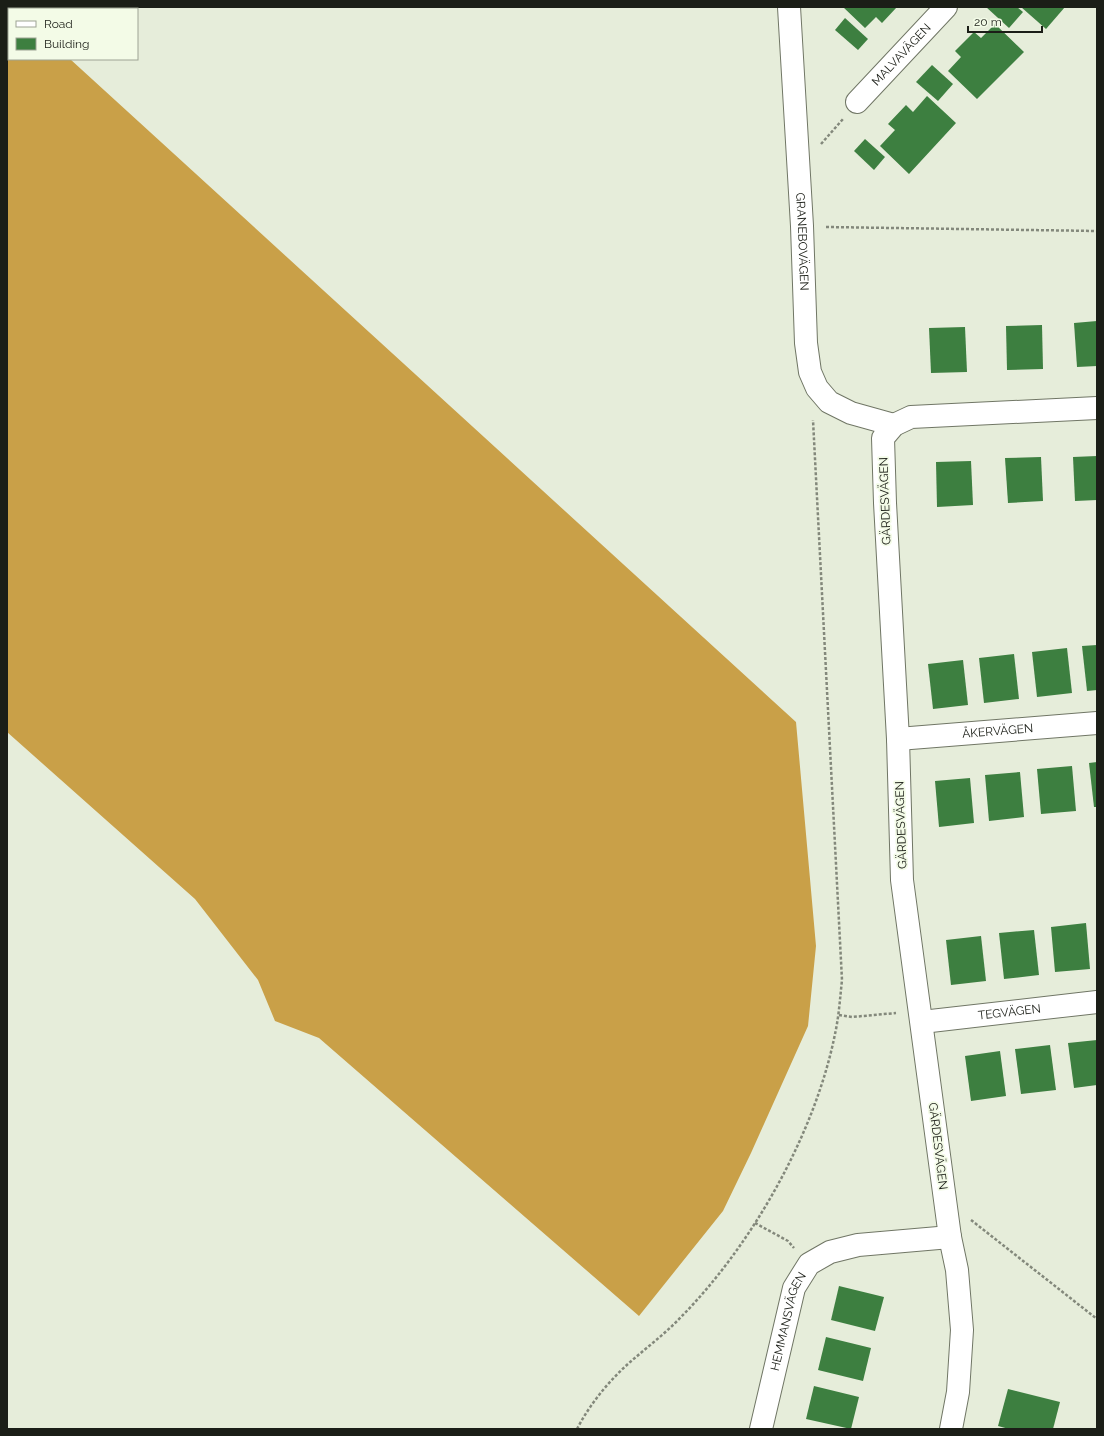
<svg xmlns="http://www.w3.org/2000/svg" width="1104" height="1436" viewBox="0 0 1104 1436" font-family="Raleway,sans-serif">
<rect width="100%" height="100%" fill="#e6edda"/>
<!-- forest -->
<path fill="#c9a048" d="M 7,7 L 13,7 L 15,9 L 9,9 L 9,59 L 70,59 L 796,722 L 816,946 L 808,1026 L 751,1153 L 723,1211 L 639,1316 L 319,1038 L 275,1021 L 258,980 L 195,899 L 7,732 Z"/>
<!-- building -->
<g fill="#3d7f40">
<path d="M 843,7 L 897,7 L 882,23 L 876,17 L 865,28 Z"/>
<path d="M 986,7 L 1017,7 L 1023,12 L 1009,28 Z"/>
<path d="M 1021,7 L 1065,7 L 1046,29 Z"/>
<path d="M 845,18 L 868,39 L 858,50 L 835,30 Z"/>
<path d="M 995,24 L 1024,52 L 977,99 L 948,71 L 961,57 L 955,51 L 974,32 L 981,38 Z"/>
<path d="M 932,65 L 953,84 L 938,101 L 916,82 Z"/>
<path d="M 927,96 L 956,123 L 909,174 L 880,146 L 895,130 L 888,124 L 906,105 L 913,112 Z"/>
<path d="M 865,139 L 885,157 L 874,170 L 854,151 Z"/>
<path d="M 1097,321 L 1097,366 L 1077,367 L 1074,323 Z"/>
<path d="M 1042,325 L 1043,369 L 1007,370 L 1006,326 Z"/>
<path d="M 965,327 L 967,372 L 931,373 L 929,328 Z"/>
<path d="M 1097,456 L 1097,500 L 1075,501 L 1073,457 Z"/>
<path d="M 1041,457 L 1043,501 L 1008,503 L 1005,458 Z"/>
<path d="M 971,461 L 973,505 L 937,507 L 936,462 Z"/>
<path d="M 1097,645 L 1097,690 L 1087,691 L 1082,646 Z"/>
<path d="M 1067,648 L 1072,693 L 1037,697 L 1032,652 Z"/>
<path d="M 1014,654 L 1019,699 L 984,703 L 979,658 Z"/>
<path d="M 963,660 L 968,705 L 933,709 L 928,664 Z"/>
<path d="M 1097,762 L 1097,807 L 1094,807 L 1089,763 Z"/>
<path d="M 1072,766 L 1076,811 L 1041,814 L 1037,769 Z"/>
<path d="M 1020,772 L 1024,817 L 989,821 L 985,775 Z"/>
<path d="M 970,778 L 974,823 L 939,827 L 935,781 Z"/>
<path d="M 1086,923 L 1090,969 L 1055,972 L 1051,927 Z"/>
<path d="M 1034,930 L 1039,975 L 1004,979 L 999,933 Z"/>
<path d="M 981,936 L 986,981 L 951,985 L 946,940 Z"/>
<path d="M 1097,1040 L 1097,1085 L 1074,1088 L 1068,1043 Z"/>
<path d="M 1050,1045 L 1056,1090 L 1021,1094 L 1015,1049 Z"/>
<path d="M 1000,1051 L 1006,1096 L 971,1101 L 965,1056 Z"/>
<path d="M 839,1286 L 884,1297 L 875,1331 L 831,1320 Z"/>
<path d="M 826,1337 L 871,1348 L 863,1381 L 818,1370 Z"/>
<path d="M 814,1386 L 859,1397 L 851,1429 L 806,1419 Z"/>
<path d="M 1008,1389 L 1060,1402 L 1053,1429 L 1009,1429 L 998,1426 Z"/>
</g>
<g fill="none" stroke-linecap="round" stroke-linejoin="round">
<defs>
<g id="minor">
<path id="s1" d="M 789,7 L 802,226 L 806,343 L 810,372 L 817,388 L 829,402 L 851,413 L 894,425"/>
<path id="s2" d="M 857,102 L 946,7"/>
<path id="s3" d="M 898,739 L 1097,723"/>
<path id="s4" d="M 922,1022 L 1097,1002"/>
<path id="s5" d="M 761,1429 L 794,1288 L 809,1264 L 830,1252 L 858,1245 L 950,1237"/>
<path d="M 951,1429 L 958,1392 L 962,1330 L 957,1270 L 950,1237 L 902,880 L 898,739 L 885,503 L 883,438 L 894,425 L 911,417 L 1097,408"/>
</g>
</defs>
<!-- minor casing -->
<use href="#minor" stroke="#707665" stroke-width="24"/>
<!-- path -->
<g stroke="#83887b" stroke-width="2.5" stroke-dasharray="3 2" stroke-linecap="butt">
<path d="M 821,144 L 843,119"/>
<path d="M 826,227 L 1097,231"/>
<path d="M 839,1015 L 852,1017 L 896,1013"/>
<path d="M 971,1220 L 1097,1319"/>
<path d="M 755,1223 L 788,1241 L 794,1248"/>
<path d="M 577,1429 C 590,1404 608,1382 629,1363 C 646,1348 665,1334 681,1317 C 752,1245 815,1134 835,1034 C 839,1016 840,998 842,980 L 813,420"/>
</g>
<!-- minor -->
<use href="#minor" stroke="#fff" stroke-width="22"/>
</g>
<g text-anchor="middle" stroke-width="3.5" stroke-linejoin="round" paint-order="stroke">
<!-- street labels -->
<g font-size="12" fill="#1b1e17" stroke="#f3fbe7">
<text dy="4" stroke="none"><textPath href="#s2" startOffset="65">MALVAVÄGEN</textPath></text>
<text dy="4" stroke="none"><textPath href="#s1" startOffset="235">GRANEBOVÄGEN</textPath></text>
<text transform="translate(885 501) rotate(-92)" y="4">GÄRDESVÄGEN</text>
<text dy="4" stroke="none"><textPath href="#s3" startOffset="100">ÅKERVÄGEN</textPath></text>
<text transform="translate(901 825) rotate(-92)" y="4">GÄRDESVÄGEN</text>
<text dy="4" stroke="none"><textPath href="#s4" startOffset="88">TEGVÄGEN</textPath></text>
<text transform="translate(938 1146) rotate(83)" y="4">GÄRDESVÄGEN</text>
<text dy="4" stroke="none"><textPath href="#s5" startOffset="111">HEMMANSVÄGEN</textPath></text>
</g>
</g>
<!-- border -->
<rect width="1104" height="1436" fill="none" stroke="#1b1e17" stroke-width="16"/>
<!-- legend -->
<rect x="8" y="8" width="130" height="52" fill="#f3fbe7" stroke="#9da394"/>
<rect x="16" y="21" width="20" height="6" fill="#ffffff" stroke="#9da394"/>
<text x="44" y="28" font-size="12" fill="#1b1e17">Road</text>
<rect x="16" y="38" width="20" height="12" fill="#3d7f40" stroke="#9da394"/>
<text x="44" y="48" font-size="12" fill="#1b1e17">Building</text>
<!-- scale -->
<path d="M968 26v6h74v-6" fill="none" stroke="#1b1e17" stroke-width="2"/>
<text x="974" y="26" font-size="12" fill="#1b1e17" stroke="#f3fbe7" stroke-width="3" paint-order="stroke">20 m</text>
</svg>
